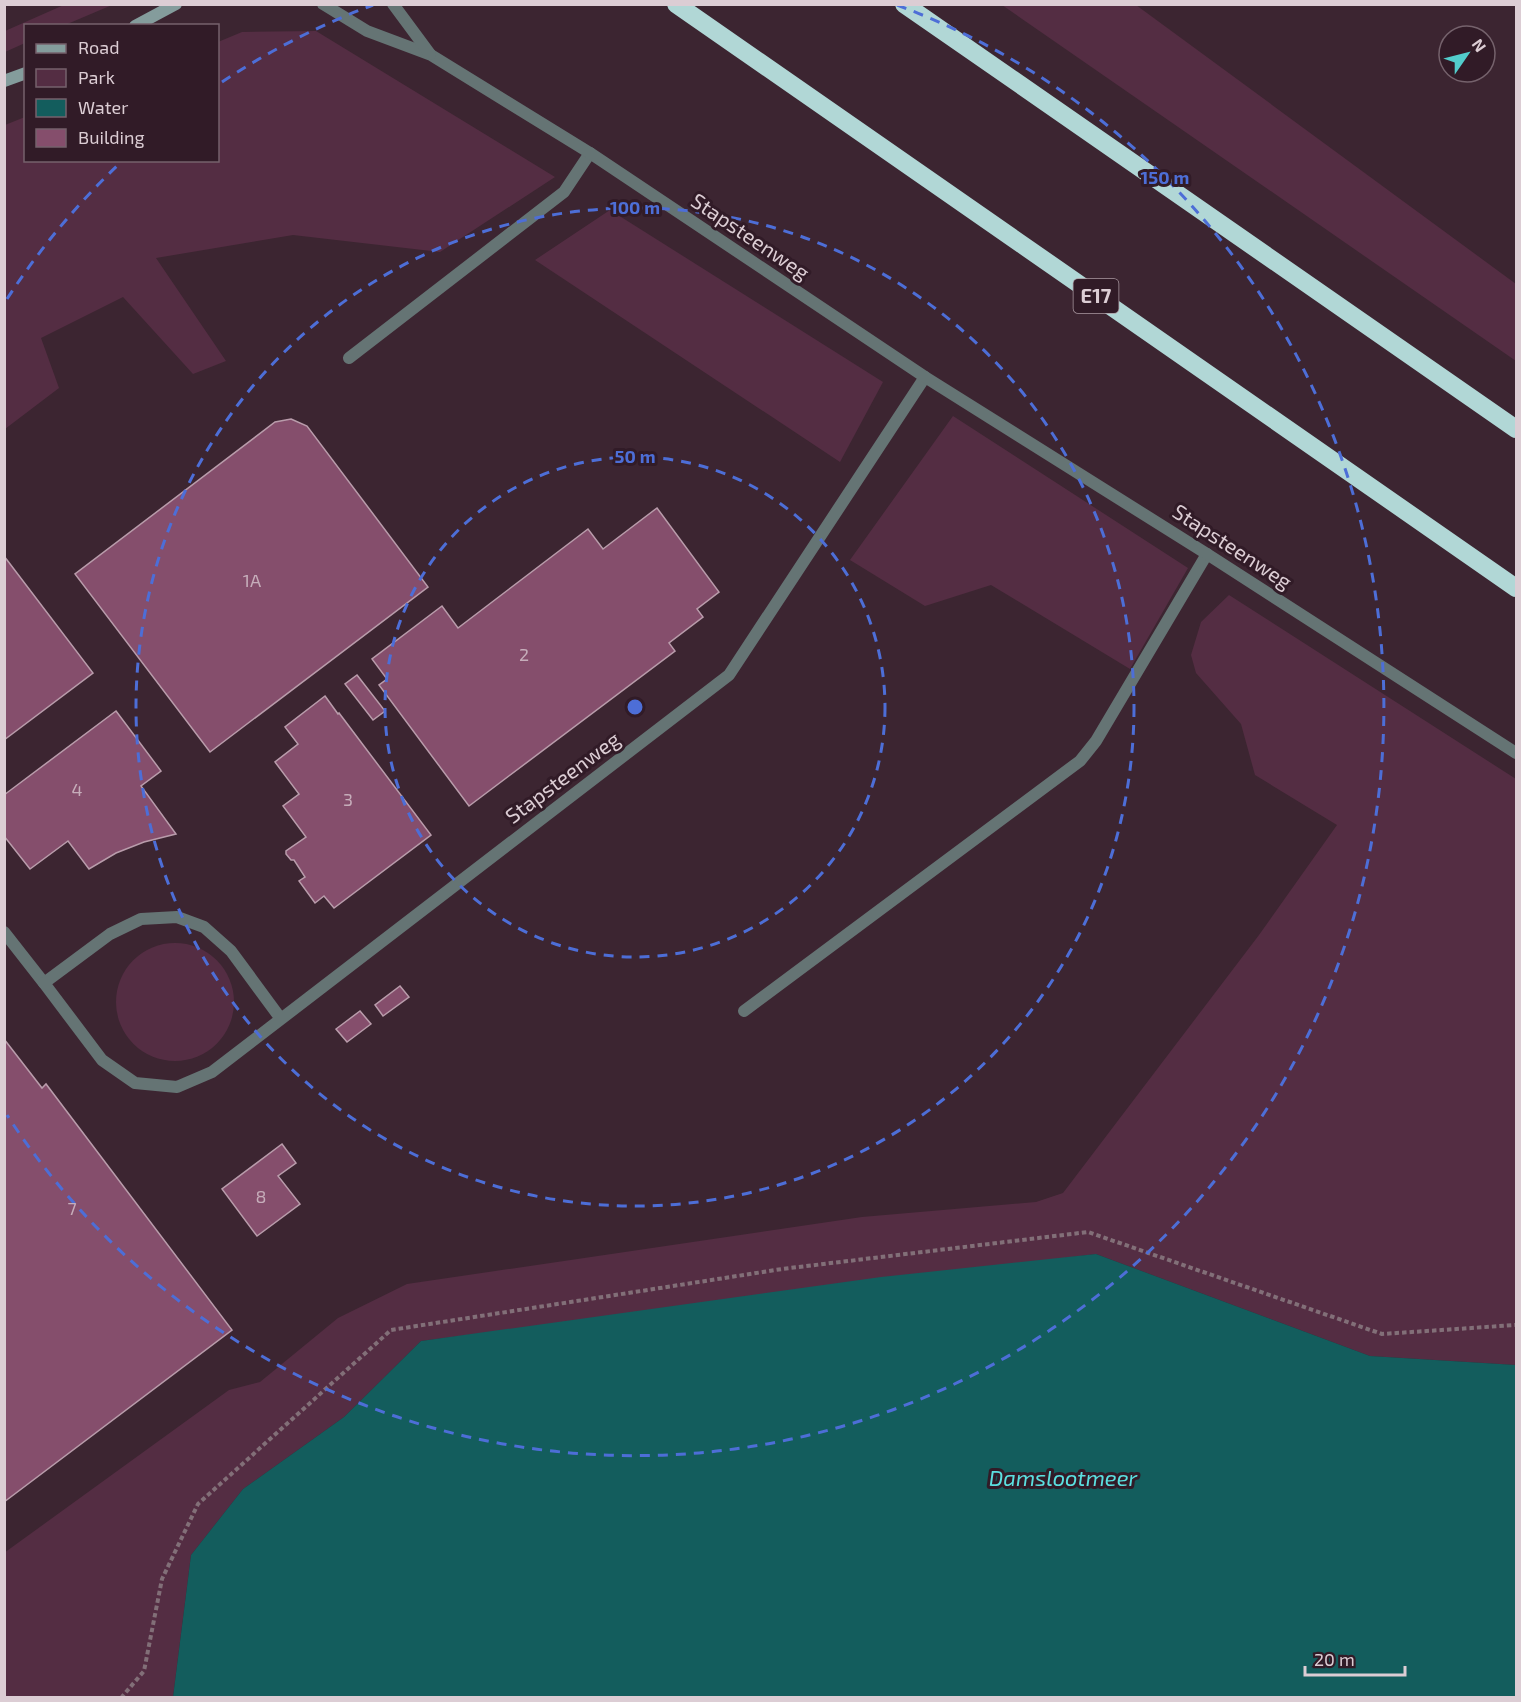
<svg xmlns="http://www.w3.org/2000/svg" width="1521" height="1702" viewBox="0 0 1521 1702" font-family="'Exo 2',sans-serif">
<rect width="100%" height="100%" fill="#3c2531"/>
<!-- green -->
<g fill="#542d43">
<path d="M 66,4 L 112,5 L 65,25 L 26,26 L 25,43 L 5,52 L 5,31 Z"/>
<path d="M 1002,5 L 1136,5 L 1516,284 L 1516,361 Z"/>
<path d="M 316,31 L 555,177 L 440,252 L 293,235 L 156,258 L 226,361 L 193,374 L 123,297 L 41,338 L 59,388 L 5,429 L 5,125 L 25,117 L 26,160 L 218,160 L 218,42 L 242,32 Z"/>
<path d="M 610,210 L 883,382 L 840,462 L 535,260 Z"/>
<path d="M 953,416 L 1188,568 L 1130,669 L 991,585 L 925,606 L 850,560 Z"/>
<path d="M 1229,595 L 1516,779 L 1516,1365 L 1370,1356 L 1096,1254 L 421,1341 L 344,1417 L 243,1489 L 191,1555 L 173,1697 L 5,1697 L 4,1553 L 229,1390 L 260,1382 L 338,1318 L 407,1284 L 862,1217 L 1036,1202 L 1063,1193 L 1259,935 L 1337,825 L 1255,775 L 1241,724 L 1196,673 L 1191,655 L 1201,622 Z"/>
<circle cx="175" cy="1002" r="59"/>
</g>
<!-- water -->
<path fill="#135d5d" d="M 1096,1254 L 1370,1356 L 1516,1365 L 1516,1697 L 173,1697 L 191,1555 L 243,1489 L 344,1417 L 421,1341 L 881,1277 Z"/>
<!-- building -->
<g fill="#854e6c" stroke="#b99cab" stroke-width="1.5">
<path d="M 291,419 L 307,426 L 428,587 L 210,752 L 75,574 L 275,422 Z"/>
<path d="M 657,508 L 719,592 L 697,609 L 703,617 L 669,643 L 675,651 L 469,806 L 379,685 L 387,679 L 372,659 L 442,606 L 458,628 L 588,529 L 603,549 Z"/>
<path d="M 4,556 L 93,673 L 4,740 Z"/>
<path d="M 357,675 L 385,711 L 373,720 L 345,684 Z"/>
<path d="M 325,696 L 338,714 L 339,713 L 431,835 L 334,908 L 324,896 L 315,903 L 299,881 L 305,877 L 294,860 L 291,860 L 286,854 L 286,851 L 306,837 L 283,806 L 299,794 L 275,762 L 298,744 L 285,727 Z"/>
<path d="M 116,711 L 161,771 L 141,786 L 176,834 L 144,842 L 116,853 L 89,869 L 68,841 L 30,869 L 4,836 L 4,795 Z"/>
<path d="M 400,986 L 409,997 L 383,1016 L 375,1005 Z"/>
<path d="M 360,1011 L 371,1024 L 347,1042 L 336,1029 Z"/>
<path d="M 4,1039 L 42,1088 L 46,1084 L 232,1330 L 4,1502 Z"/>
<path d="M 282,1144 L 296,1163 L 278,1176 L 300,1204 L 257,1236 L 222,1189 Z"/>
</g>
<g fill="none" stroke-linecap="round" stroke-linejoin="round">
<!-- path -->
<path stroke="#826f78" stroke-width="4" stroke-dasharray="4.5 3" stroke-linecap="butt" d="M 121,1698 L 144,1671 L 162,1579 L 198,1504 L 391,1330 L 782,1269 L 1088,1232 L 1382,1334 L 1516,1325"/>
<!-- service -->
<g stroke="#657474" stroke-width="12">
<path d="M 349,358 L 564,192 L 590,153"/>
<path d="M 4,932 L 44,983"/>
<path d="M 744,1011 L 1080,761 L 1096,741 L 1207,554"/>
</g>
<!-- minor -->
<path stroke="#657474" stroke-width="12" d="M 281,1019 L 231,951 L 204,927 L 177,917 L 141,919 L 110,934 L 44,983 L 102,1060 L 135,1083 L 177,1087 L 212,1072 L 729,675 L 925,377"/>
<!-- tertiary -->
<g stroke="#657474" stroke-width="12">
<path d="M 323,4 L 367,31 L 431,55 L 590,153 L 925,377 L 1207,554 L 1516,753"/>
<path d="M 393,4 L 430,54"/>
</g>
<!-- secondary -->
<g stroke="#849c9c" stroke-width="12">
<path d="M 135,26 L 176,4"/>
<path d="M 4,81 L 26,73"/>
</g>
<!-- motorway -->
<g stroke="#b1d7d6" stroke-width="18">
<path d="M 676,4 L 1516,588"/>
<path d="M 904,4 L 1516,429"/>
</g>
</g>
<!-- distance rings -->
<g fill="none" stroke="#4d6ed7" stroke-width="3" stroke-dasharray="10 8">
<circle cx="635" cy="707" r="250"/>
<circle cx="635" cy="707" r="499"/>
<path d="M7 299A749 749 0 0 1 119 164M222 82A749 749 0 0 1 373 5M897 5A749 749 0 1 1 7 1115"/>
</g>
<g text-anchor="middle" stroke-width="6" stroke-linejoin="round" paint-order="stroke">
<!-- number labels -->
<g font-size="18" fill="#c6adba">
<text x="252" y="587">1A</text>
<text x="524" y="661">2</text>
<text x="77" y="796">4</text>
<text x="348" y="806">3</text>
<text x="261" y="1203">8</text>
<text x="72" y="1215">7</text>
</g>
<!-- shield labels -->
<rect fill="#311b27" stroke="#a998a0" stroke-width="1.5" x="1073.5" y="279" width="45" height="34" rx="4.5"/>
<g font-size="20" font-weight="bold" fill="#dccdd4">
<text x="1096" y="303">E17</text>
</g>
<!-- street labels -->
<g font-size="21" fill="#dccdd4" stroke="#311b27">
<text transform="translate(750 237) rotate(34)" y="7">Stapsteenweg</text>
<text transform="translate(1232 547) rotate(33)" y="7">Stapsteenweg</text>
<text transform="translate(563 778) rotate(-37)" y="7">Stapsteenweg</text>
</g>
<!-- water labels -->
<g font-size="22" font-style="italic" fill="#5be0e0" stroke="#311b27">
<text x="1063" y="1486">Damslootmeer</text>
</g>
</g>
<circle cx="635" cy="707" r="9" fill="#4d6ed7" stroke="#311b27" stroke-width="3"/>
<g font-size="18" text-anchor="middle" font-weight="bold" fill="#4d6ed7" stroke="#311b27" stroke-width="6" stroke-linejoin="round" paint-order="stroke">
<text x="1165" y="184">150 m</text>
<text x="635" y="214">100 m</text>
<text x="635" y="463">50 m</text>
</g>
<!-- border -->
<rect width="1521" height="1702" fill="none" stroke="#dccdd4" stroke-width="12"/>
<!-- legend -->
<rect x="24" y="24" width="195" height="138" fill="#311b27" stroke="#75626c" stroke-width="1.5"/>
<rect x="36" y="44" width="30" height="9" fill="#849c9c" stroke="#75626c" stroke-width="1.5"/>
<text x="78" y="54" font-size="18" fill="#dccdd4">Road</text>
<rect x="36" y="69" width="30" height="18" fill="#542d43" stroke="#75626c" stroke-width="1.5"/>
<text x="78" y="84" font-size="18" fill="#dccdd4">Park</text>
<rect x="36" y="99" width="30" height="18" fill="#135d5d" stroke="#75626c" stroke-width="1.5"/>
<text x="78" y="114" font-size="18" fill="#dccdd4">Water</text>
<rect x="36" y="129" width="30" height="18" fill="#854e6c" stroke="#75626c" stroke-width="1.5"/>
<text x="78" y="144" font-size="18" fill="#dccdd4">Building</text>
<!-- north arrow -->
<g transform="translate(1467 54) rotate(55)"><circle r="28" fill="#311b27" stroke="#75626c" stroke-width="1.5"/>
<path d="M0-4.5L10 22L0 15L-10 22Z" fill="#52cdcc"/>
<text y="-9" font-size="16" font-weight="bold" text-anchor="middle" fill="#dccdd4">N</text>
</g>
<!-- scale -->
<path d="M1305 1666v9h100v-9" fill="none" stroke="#dccdd4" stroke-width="3"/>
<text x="1314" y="1666" font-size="18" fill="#dccdd4" stroke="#311b27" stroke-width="4.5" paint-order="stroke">20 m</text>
</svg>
